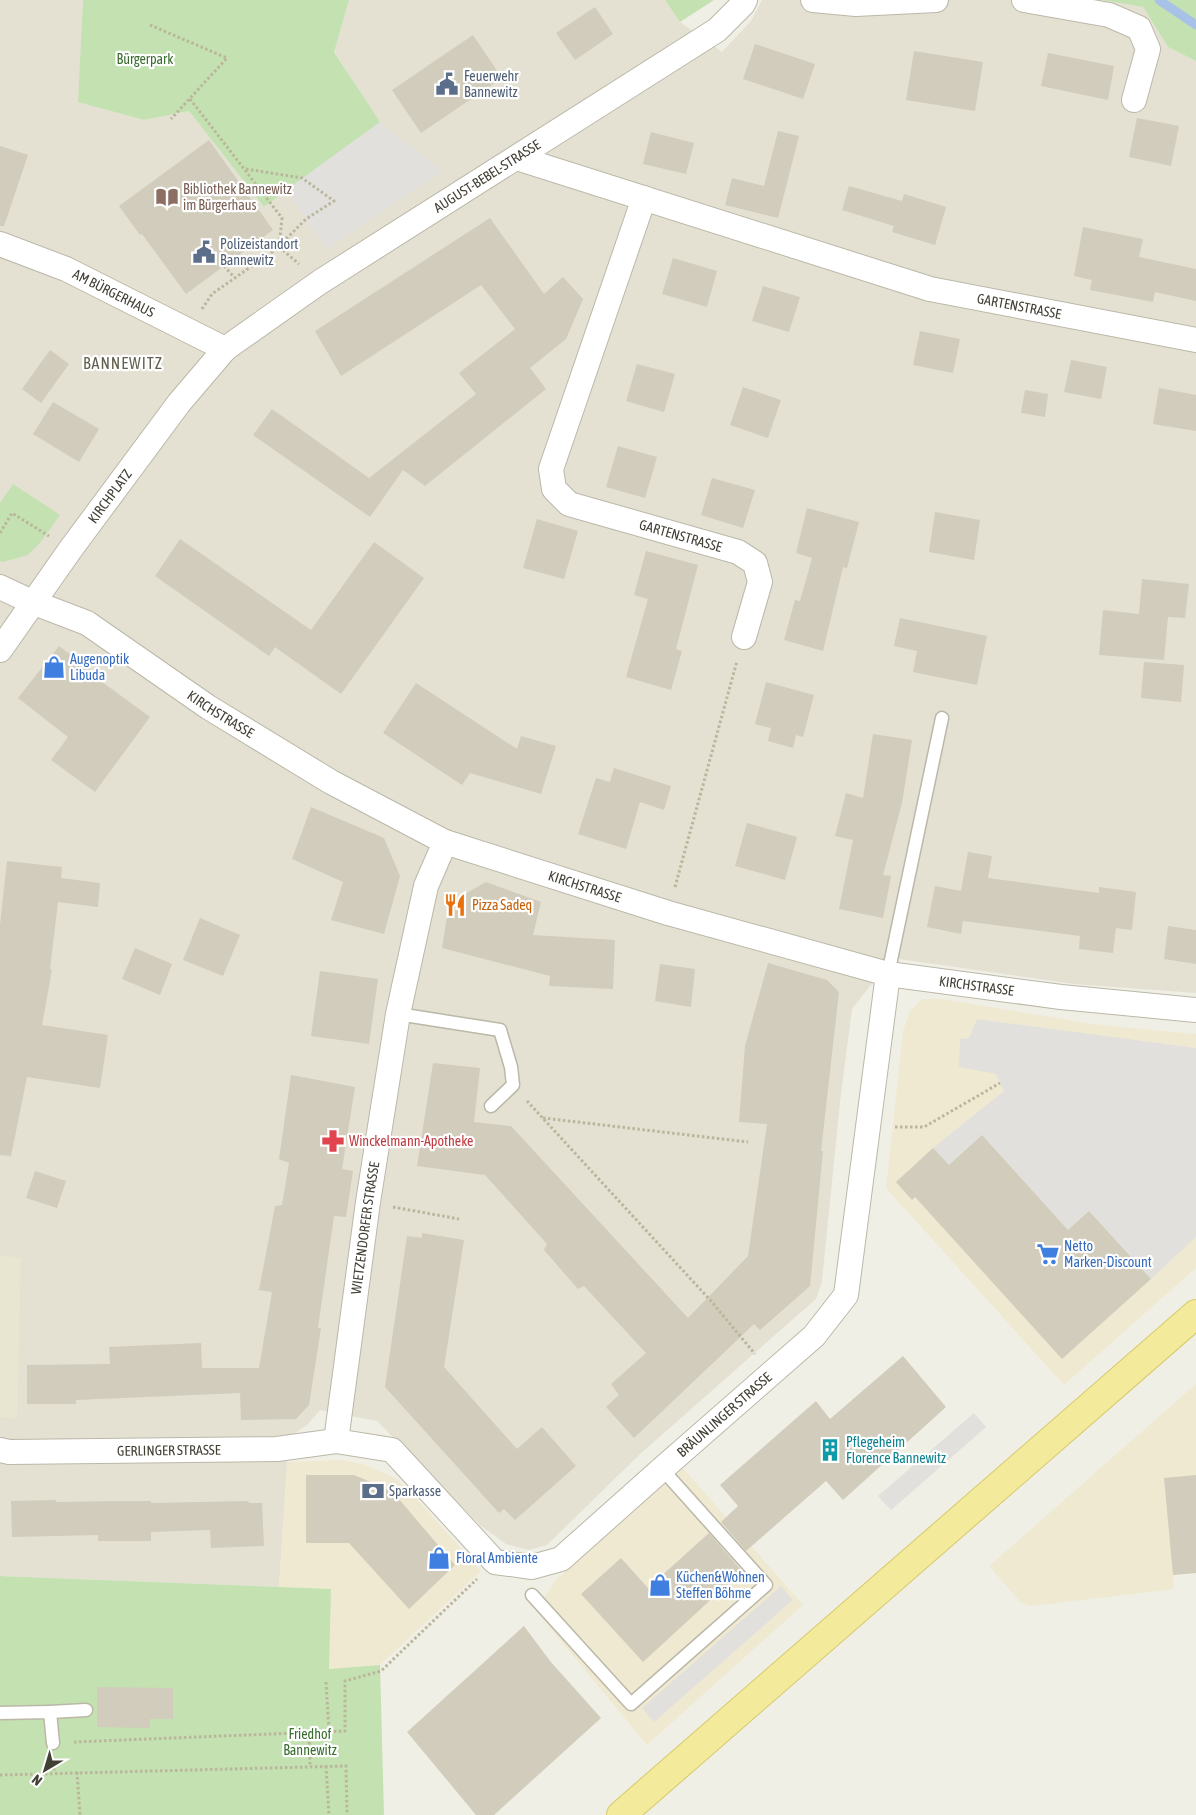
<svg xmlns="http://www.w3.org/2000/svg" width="1196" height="1815" viewBox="0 0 1196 1815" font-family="'Asap Condensed',sans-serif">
<rect width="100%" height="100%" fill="#f0efe5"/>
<!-- residential -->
<path fill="#e4e1d3" d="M 0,0 L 83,0 L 79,102 L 144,120 L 189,111 L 264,207 L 379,122 L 334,51 L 349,0 L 665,0 L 680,22 L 722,52 L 751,21 L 762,0 L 1101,0 L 1143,7 L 1168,47 L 1196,61 L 1196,993 L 1074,984 L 892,958 L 852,1009 L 840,1102 L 822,1281 L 816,1299 L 639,1455 L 547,1545 L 528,1550 L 506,1544 L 481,1526 L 377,1421 L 320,1410 L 307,1425 L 289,1437 L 279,1587 L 0,1576 Z"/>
<!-- commercial -->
<g fill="#f0e9d2">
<path d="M 922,999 L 942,999 L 1100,1025 L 1196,1034 L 1196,1268 L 1064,1385 L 886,1188 L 903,1031 L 910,1011 Z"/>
<path d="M 1196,1384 L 1196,1573 L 1173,1575 L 1174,1589 L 1032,1606 L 1021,1603 L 989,1566 Z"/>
<path d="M 342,1460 L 363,1464 L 395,1478 L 414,1496 L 481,1571 L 380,1665 L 329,1669 L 331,1589 L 279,1587 L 287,1462 Z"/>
<path d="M 683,1468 L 803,1605 L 647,1745 L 536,1611 L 554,1582 Z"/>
</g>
<!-- education -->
<path fill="#e8e6d0" d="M 0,1255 L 21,1258 L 17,1419 L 0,1417 Z"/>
<!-- green -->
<g fill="#c3e1b1">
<path d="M 83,0 L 349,0 L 334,52 L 380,122 L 264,207 L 189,111 L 144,120 L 78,102 Z"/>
<path d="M 665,0 L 714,0 L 680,22 Z"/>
<path d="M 1101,0 L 1196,0 L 1196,61 L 1168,47 L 1143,7 Z"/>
<path d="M 13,484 L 60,515 L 40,543 L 28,555 L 3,562 L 0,561 L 0,503 Z"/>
<path d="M 0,1576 L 331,1589 L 329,1669 L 380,1665 L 384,1815 L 0,1815 Z"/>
</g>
<!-- parking -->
<g fill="#e1e0dd">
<path d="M 380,122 L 442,171 L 327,249 L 286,190 Z"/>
<path d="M 977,1019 L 1196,1048 L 1196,1237 L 1151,1279 L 1089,1211 L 1068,1230 L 982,1135 L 949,1165 L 933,1148 L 1004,1091 L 996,1074 L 959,1067 L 960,1039 L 969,1038 Z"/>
<path d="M 974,1413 L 986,1427 L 891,1510 L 878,1496 Z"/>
<path d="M 781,1586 L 793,1600 L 654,1722 L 642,1708 Z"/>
</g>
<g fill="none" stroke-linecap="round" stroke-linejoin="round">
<!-- stream -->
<path stroke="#a7c1e7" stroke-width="9" d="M 1159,0 L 1196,25"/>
</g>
<!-- building -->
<g fill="#d1ccbb">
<path d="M 595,7 L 613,34 L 575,60 L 556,33 Z"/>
<path d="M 473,35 L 502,78 L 421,133 L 392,90 Z"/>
<path d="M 755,44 L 815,64 L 803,99 L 743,79 Z"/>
<path d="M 914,51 L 983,62 L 975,111 L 906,100 Z"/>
<path d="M 1048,53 L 1114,66 L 1108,100 L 1041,86 Z"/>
<path d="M 1137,118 L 1179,126 L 1171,166 L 1129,157 Z"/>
<path d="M 778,131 L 799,136 L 778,218 L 725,205 L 732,178 L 764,186 Z"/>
<path d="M 651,132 L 694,143 L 686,174 L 643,164 Z"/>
<path d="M 209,140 L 273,230 L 186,294 L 142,234 L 140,235 L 119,206 Z"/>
<path d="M 0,146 L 28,155 L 4,226 L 0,226 Z"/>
<path d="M 849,186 L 902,201 L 904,194 L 946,207 L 935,245 L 892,232 L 894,226 L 842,210 Z"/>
<path d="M 490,218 L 544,294 L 563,277 L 583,299 L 566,339 L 530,368 L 546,389 L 425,486 L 403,470 L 370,517 L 253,435 L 272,409 L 369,478 L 476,394 L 459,373 L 515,329 L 481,285 L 341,376 L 315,331 Z"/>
<path d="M 1083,227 L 1143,239 L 1139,257 L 1196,269 L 1196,301 L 1155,292 L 1153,302 L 1090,290 L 1092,280 L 1074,276 Z"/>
<path d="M 673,258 L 717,271 L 707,307 L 662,294 Z"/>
<path d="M 763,286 L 800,297 L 789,332 L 752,321 Z"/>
<path d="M 920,331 L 960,339 L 953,373 L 913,365 Z"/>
<path d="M 50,350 L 69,364 L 41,403 L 22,389 Z"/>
<path d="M 1071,360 L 1107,367 L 1101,399 L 1064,392 Z"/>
<path d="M 637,364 L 675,374 L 664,412 L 626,401 Z"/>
<path d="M 743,387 L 781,400 L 768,438 L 730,425 Z"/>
<path d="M 1159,388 L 1196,395 L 1196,431 L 1153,424 Z"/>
<path d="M 1025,390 L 1048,394 L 1045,417 L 1021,413 Z"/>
<path d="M 53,402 L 99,429 L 79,462 L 33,434 Z"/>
<path d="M 618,446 L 657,457 L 645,498 L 606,487 Z"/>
<path d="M 712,478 L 755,490 L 743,528 L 701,515 Z"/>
<path d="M 807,508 L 859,522 L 847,568 L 843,567 L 823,651 L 784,640 L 795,600 L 800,601 L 812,558 L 796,553 Z"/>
<path d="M 935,512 L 980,520 L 974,560 L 929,552 Z"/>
<path d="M 537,519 L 578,531 L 564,579 L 523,568 Z"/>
<path d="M 180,539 L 311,630 L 374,542 L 424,578 L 341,694 L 275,647 L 269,656 L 155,576 Z"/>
<path d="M 646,551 L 698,565 L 676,649 L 682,651 L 671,690 L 626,677 L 648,599 L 634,595 Z"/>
<path d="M 1142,579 L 1189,584 L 1185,618 L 1168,617 L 1164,660 L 1099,655 L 1103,610 L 1139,614 Z"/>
<path d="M 900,618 L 987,636 L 977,685 L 913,672 L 917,651 L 894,646 Z"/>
<path d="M 59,646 L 100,677 L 98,679 L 150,717 L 95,792 L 51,760 L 68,737 L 18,698 Z"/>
<path d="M 1144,662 L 1184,665 L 1181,702 L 1141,698 Z"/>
<path d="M 766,682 L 814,695 L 803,737 L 796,735 L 793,748 L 768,741 L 771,728 L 755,724 Z"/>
<path d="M 416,683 L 517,749 L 521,736 L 556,746 L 541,794 L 470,773 L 462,785 L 383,733 Z"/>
<path d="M 873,734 L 912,740 L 902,803 L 883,875 L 891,876 L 883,918 L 839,909 L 853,840 L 835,836 L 846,793 L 863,798 Z"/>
<path d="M 614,768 L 671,786 L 664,810 L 640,802 L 626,849 L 578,834 L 596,778 L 610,782 Z"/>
<path d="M 311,807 L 384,838 L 400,876 L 384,934 L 331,920 L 343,882 L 292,859 Z"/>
<path d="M 747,823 L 797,837 L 785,880 L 735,866 Z"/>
<path d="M 968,852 L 992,856 L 988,878 L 1099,893 L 1099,887 L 1136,892 L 1132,930 L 1116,928 L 1113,953 L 1079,949 L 1080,936 L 963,921 L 961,934 L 927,927 L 935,886 L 961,891 Z"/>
<path d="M 7,861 L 62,867 L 61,878 L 100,883 L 98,907 L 58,902 L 50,969 L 52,970 L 42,1025 L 108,1035 L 100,1088 L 27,1077 L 11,1156 L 0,1155 L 0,925 Z"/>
<path d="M 486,882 L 541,902 L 533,935 L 615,940 L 613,989 L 549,986 L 550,976 L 442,948 L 449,903 Z"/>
<path d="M 200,918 L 240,935 L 223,976 L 183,960 Z"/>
<path d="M 1168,926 L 1196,930 L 1196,964 L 1164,959 Z"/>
<path d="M 135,948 L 172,964 L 160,995 L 122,979 Z"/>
<path d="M 768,963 L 827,980 L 839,992 L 821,1151 L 823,1151 L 810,1286 L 760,1330 L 754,1324 L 634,1438 L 606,1407 L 619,1395 L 611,1384 L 646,1353 L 584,1286 L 578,1289 L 544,1250 L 547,1244 L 485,1175 L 417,1166 L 433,1063 L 480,1068 L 474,1122 L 511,1126 L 688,1318 L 748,1256 L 767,1124 L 739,1122 L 745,1046 Z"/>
<path d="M 660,964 L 695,969 L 691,1007 L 655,1001 Z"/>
<path d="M 320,971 L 378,979 L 369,1044 L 311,1036 Z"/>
<path d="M 291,1075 L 355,1087 L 342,1169 L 353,1171 L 346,1217 L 334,1216 L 318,1328 L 321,1328 L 309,1405 L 296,1419 L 241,1420 L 240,1393 L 76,1400 L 76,1404 L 27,1404 L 27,1365 L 110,1364 L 109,1347 L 201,1343 L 202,1368 L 259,1368 L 272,1292 L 259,1290 L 275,1206 L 282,1205 L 289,1163 L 279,1159 Z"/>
<path d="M 982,1135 L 1068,1230 L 1089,1211 L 1151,1279 L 1062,1359 L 915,1197 L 912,1200 L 896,1182 L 933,1148 L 949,1165 Z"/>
<path d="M 35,1171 L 66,1181 L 57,1208 L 26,1198 Z"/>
<path d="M 422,1233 L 464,1240 L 444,1367 L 517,1449 L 542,1427 L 576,1466 L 515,1520 L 504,1509 L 499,1513 L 385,1387 L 407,1236 L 422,1238 Z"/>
<path d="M 903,1356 L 946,1407 L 843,1500 L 826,1481 L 746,1551 L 721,1522 L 738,1506 L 720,1485 L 816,1401 L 830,1419 Z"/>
<path d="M 306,1475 L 354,1475 L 392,1491 L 455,1565 L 409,1609 L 349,1543 L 306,1543 Z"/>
<path d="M 1196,1475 L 1196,1573 L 1173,1575 L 1164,1478 Z"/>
<path d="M 56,1500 L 56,1502 L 122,1501 L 151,1501 L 151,1503 L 248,1501 L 249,1503 L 262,1503 L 264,1546 L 211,1548 L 210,1530 L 151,1532 L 151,1541 L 98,1541 L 98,1535 L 12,1537 L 11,1501 Z"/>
<path d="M 709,1533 L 742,1571 L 643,1662 L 581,1594 L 621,1558 L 648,1588 Z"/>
<path d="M 524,1626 L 550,1661 L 601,1718 L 494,1815 L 476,1815 L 407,1732 Z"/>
<path d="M 97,1687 L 173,1688 L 173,1719 L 150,1719 L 150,1728 L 97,1727 Z"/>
</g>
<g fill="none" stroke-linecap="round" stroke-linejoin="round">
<defs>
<g id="service">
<path d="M 888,974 L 942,718"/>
<path d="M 398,1014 L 500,1030 L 511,1067 L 513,1085 L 491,1106"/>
<path d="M 532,1595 L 631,1704 L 766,1585 L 662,1469"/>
<path d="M 50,1712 L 86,1710"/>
<path d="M 0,1713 L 50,1712 L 53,1743"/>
</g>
<g id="minor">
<path d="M 813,0 L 856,4 L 936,0"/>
<path d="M 1024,0 L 1109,15 L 1139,28 L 1148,49 L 1134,100"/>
<path id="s1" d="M 517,158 L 930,289 L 1196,340"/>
<path id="s2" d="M 644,198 L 551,469 L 554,489 L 569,504 L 738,552 L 755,563 L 760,582 L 744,637"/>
<path id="s3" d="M 0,244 L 66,269 L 225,349"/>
<path id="s4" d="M 0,587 L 32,602 L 87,623 L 208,707 L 331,782 L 445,842 L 668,913 L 888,974 L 1061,997 L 1196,1010"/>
<path id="s5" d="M 0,650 L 70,550 L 179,403 L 225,349 L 320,282 L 717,30 L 743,4 L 745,0"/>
<path id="s6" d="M 336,1441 L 368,1202 L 398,1014 L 426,886 L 445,842"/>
<path id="s7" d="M 0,1450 L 9,1452 L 277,1449 L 336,1441 L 392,1450 L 495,1562 L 532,1567 L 561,1559 L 662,1469 L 814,1336 L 846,1295 L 888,974"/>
</g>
<path id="primary" d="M 621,1815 L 1196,1314"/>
</defs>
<!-- service casing -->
<use href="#service" stroke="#bbb8a8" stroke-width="15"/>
<!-- minor casing -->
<use href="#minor" stroke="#bbb8a8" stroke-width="26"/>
<!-- primary casing -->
<use href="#primary" stroke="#d6c96d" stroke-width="30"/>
<!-- path -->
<g stroke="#bbb59b" stroke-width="3" stroke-dasharray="2.5 2.5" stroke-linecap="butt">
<path d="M 150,25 L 227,58 L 171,119"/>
<path d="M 190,99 L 282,218 L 279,247"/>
<path d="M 246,169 L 302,178 L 334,201 L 306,219 L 279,246"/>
<path d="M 224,266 L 234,277"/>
<path d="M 202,309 L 212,294 L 279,247 L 299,264"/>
<path d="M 0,533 L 12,513 L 49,536"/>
<path d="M 675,887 L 737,661"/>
<path d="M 527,1101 L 711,1301 L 755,1354"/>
<path d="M 543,1118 L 748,1142"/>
<path d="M 895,1127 L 924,1127 L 1000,1083"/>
<path d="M 393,1207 L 459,1219"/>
<path d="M 326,1682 L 329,1731"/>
<path d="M 309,1732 L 310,1766"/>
<path d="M 74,1742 L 345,1731 L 345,1681 L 381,1671 L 477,1579"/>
<path d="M 54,1763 L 54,1772"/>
<path d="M 326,1766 L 329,1815"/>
<path d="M 77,1772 L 80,1815"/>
<path d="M 0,1775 L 346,1766 L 347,1815"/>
</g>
<!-- service -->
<use href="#service" stroke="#fff" stroke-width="12"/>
<!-- minor -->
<use href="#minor" stroke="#fff" stroke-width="24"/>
<!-- primary -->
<use href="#primary" stroke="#f3ea9b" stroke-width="28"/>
</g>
<!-- icons -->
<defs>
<symbol id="civic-bare" viewBox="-9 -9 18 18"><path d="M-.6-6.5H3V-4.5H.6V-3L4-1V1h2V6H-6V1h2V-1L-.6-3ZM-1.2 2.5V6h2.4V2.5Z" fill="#5c6f8a" stroke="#fff" stroke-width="2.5" paint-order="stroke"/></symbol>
<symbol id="library-bare" viewBox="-9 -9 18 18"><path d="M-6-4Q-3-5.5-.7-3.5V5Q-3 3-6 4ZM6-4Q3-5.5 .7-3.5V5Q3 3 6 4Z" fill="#8d6e63" stroke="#fff" stroke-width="2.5" paint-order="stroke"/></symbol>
<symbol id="shop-bare" viewBox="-9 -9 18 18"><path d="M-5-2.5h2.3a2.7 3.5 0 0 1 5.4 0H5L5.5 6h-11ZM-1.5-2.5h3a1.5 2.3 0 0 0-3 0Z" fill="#3f7fe0" stroke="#fff" stroke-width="2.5" paint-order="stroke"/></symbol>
<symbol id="restaurant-bare" viewBox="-9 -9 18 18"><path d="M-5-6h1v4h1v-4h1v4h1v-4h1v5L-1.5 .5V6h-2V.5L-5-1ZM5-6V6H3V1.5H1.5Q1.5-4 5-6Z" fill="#e8710a" stroke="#fff" stroke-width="2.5" paint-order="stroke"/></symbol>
<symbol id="pharmacy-bare" viewBox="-9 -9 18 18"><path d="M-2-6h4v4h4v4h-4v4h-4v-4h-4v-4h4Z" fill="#e0444e" stroke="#fff" stroke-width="2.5" paint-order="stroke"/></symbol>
<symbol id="supermarket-bare" viewBox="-9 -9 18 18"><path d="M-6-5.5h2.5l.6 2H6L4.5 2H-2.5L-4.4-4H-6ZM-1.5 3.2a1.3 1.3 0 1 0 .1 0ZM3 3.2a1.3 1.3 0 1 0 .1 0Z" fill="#3f7fe0" stroke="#fff" stroke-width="2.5" paint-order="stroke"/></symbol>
<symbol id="building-bare" viewBox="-9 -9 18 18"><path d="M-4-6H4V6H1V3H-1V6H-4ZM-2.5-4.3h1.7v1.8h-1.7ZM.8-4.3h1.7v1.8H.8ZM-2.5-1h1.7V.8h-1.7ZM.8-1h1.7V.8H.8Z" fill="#0f9aa8" stroke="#fff" stroke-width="2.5" paint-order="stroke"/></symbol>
<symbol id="bank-bare" viewBox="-9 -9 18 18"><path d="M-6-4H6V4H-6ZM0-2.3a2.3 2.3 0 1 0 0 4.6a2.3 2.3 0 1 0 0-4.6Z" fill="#5c6f8a" stroke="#fff" stroke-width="2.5" paint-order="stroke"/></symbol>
</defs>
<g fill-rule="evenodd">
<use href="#civic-bare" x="431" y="68" width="32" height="32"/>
<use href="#library-bare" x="151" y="181" width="32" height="32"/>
<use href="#civic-bare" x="188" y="236" width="32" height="32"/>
<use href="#shop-bare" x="38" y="651" width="32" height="32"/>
<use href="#restaurant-bare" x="439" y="889" width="32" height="32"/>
<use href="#pharmacy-bare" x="317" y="1125" width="32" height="32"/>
<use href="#supermarket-bare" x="1032" y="1238" width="32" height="32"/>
<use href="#building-bare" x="814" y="1434" width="32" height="32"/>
<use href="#bank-bare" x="357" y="1475" width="32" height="32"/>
<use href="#shop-bare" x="423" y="1542" width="32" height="32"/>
<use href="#shop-bare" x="644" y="1569" width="32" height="32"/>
</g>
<g text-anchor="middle" stroke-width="4.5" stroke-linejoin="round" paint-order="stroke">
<!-- park labels -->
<g font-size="14" fill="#3b6d2f" stroke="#fff">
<text x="145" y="64">Bürgerpark</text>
<text x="310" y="1739">Friedhof<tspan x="310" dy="16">Bannewitz</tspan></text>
</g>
<!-- service labels -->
<g font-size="14" fill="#4e5e75" stroke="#fff" text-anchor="start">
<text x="464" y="81">Feuerwehr<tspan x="464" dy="16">Bannewitz</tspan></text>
<text x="220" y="249">Polizeistandort<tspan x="220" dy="16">Bannewitz</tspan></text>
<text x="389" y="1496">Sparkasse</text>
</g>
<!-- street labels -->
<g font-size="14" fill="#423f35" stroke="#fff">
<text dy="5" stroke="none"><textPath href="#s5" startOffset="690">AUGUST-BEBEL-STRASSE</textPath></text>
<text dy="5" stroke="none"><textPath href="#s3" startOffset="124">AM BÜRGERHAUS</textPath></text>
<text dy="5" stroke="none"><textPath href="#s1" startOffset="524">GARTENSTRASSE</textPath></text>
<text dy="5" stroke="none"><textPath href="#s5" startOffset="189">KIRCHPLATZ</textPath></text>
<text dy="5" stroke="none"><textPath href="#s2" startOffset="444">GARTENSTRASSE</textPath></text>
<text dy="5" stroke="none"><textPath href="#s4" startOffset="256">KIRCHSTRASSE</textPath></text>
<text dy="5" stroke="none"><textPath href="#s4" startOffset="661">KIRCHSTRASSE</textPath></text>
<text dy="5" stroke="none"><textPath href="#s4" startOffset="1066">KIRCHSTRASSE</textPath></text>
<text dy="5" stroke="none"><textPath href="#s6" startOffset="215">WIETZENDORFER STRASSE</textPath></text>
<text dy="5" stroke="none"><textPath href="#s7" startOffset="831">BRÄUNLINGER STRASSE</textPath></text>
<text dy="5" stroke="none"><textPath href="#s7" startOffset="169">GERLINGER STRASSE</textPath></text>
</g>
<!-- education labels -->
<g font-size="14" fill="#785e54" stroke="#fff" text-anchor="start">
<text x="183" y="194">Bibliothek Bannewitz<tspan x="183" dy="16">im Bürgerhaus</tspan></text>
</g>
<!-- shop labels -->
<g font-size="14" fill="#366cbe" stroke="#fff" text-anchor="start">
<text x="70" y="664">Augenoptik<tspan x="70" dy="16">Libuda</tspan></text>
<text x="1064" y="1251">Netto<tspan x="1064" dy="16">Marken-Discount</tspan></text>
<text x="456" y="1563">Floral Ambiente</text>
<text x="676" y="1582">Küchen&amp;Wohnen<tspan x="676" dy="16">Steffen Böhme</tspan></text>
</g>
<!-- food labels -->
<g font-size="14" fill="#c56008" stroke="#fff" text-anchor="start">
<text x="472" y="910">Pizza Sadeq</text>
</g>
<!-- health labels -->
<g font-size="14" fill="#be3a42" stroke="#fff" text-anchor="start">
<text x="349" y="1146">Winckelmann-Apotheke</text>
</g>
<!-- culture labels -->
<g font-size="14" fill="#0d838f" stroke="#fff" text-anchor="start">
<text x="846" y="1447">Pflegeheim<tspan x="846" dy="16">Florence Bannewitz</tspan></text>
</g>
<!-- quarter labels -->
<g font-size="16" letter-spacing="1" fill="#635f4e" stroke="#fff">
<text x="123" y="369">BANNEWITZ</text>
</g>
</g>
<!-- north arrow -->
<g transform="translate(45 1770) rotate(218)" stroke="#ffffff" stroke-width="4" paint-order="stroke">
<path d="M0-4L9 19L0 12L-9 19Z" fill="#423f35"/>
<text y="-8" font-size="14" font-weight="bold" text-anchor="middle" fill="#423f35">N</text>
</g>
</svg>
